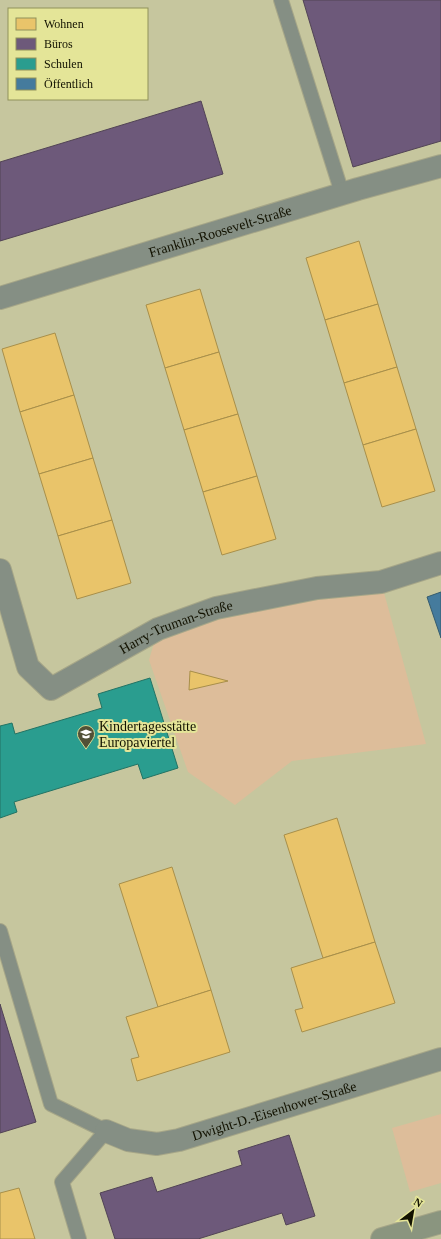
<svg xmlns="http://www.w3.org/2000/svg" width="441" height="1239" viewBox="0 0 441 1239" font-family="Georgia,serif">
<rect width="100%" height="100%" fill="#c6c69e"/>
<!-- green -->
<g fill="#ddbd9a">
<path d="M 381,582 L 426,744 L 292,761 L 235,805 L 188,772 L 149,660 L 158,629 Z"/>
<path d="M 441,1114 L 441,1183 L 410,1192 L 392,1128 Z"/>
</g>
<!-- homes -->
<g fill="#e9c46a" stroke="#a88f4a">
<path d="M 359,241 L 378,304 L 325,320 L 306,258 Z"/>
<path d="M 200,289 L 219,352 L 165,368 L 146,305 Z"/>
<path d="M 378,304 L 397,367 L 344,383 L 325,320 Z"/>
<path d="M 55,333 L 74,395 L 20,412 L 2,349 Z"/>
<path d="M 219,352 L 238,414 L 184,430 L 165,368 Z"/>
<path d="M 397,367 L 416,429 L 363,445 L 344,383 Z"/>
<path d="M 74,395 L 93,458 L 39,474 L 20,412 Z"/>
<path d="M 238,414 L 257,476 L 203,492 L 184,430 Z"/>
<path d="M 416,429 L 435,491 L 382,507 L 363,445 Z"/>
<path d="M 93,458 L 112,520 L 58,536 L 39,474 Z"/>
<path d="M 257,476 L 276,539 L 222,555 L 203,492 Z"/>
<path d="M 112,520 L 131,583 L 77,599 L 58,536 Z"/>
<path d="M 190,671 L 228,681 L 189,690 Z"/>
<path d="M 337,818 L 375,942 L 323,958 L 284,835 Z"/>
<path d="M 172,867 L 211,990 L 158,1007 L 119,884 Z"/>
<path d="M 375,942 L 395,1003 L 302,1032 L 295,1010 L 303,1008 L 291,968 Z"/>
<path d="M 211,990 L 230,1052 L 137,1081 L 131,1059 L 139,1057 L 126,1017 Z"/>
<path d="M 19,1188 L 35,1239 L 0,1239 L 0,1193 Z"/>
</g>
<!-- offices -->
<g fill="#6d597a" stroke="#524455">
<path d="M 303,0 L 441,0 L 441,141 L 353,167 Z"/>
<path d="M 201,101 L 223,174 L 0,241 L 0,162 Z"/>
<path d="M 0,1004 L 36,1122 L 0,1133 Z"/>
<path d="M 289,1135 L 315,1216 L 286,1225 L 282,1213 L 198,1239 L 115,1239 L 100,1193 L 152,1177 L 157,1192 L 242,1165 L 238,1151 Z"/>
</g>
<!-- schools -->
<path fill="#2a9d8f" stroke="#237364" d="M 150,678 L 178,768 L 143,779 L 138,764 L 14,802 L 17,812 L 0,818 L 0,726 L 12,723 L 15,734 L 102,708 L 98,694 Z"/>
<!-- public -->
<path fill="#457b9d" stroke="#365c6e" d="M 441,592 L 441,638 L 427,597 Z"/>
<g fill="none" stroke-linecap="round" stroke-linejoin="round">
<defs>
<g id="lane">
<path d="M 281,0 L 342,193"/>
<path d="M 0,931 L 51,1104 L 106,1131 L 62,1182 L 79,1239"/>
</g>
<g id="street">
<path id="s1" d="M 0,298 L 358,189 L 441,166"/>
<path id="s2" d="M 0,570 L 28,667 L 51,689 L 158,629 L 216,608 L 317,588 L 381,582 L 441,563"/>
<path id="s3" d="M 106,1131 L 128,1140 L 157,1144 L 179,1140 L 441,1059"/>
</g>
<path id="primary" d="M 382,1239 L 441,1222"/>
</defs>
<!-- lane casing -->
<use href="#lane" stroke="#a6a688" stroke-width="16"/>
<!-- street casing -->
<use href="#street" stroke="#a6a688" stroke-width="24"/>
<!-- primary casing -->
<use href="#primary" stroke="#a6a688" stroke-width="24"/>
<!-- lane -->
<use href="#lane" stroke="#858f84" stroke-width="14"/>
<!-- street -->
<use href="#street" stroke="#858f84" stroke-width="22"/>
<!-- primary -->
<use href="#primary" stroke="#8a957f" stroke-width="22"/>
</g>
<!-- icons -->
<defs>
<symbol id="school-pin" viewBox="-11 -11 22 30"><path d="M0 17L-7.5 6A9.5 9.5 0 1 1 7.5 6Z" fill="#515137" stroke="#e4e598"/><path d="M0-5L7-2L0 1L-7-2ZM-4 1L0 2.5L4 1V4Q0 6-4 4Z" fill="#fff"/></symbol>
</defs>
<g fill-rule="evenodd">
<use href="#school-pin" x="76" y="724" width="20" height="27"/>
</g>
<g text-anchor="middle" stroke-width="4" stroke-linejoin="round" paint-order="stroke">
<!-- street labels -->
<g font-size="14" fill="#121200" stroke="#e4e598">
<text dy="5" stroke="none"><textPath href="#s1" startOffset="230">Franklin-Roosevelt-Straße</textPath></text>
<text dy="5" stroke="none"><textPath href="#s2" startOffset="273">Harry-Truman-Straße</textPath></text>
<text dy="5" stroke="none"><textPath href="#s3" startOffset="175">Dwight-D.-Eisenhower-Straße</textPath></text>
</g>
<!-- poi labels -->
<g font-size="14" fill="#121200" stroke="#e4e598" text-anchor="start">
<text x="99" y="731">Kindertagesstätte<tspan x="99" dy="16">Europaviertel</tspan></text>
</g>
</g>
<!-- legend -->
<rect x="8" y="8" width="140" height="92" fill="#e4e598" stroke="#90915b"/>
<rect x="16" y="18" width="20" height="12" fill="#e9c46a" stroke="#90915b"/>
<text x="44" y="28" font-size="12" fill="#121200">Wohnen</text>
<rect x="16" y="38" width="20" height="12" fill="#6d597a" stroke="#90915b"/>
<text x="44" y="48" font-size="12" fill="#121200">Büros</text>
<rect x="16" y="58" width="20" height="12" fill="#2a9d8f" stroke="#90915b"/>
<text x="44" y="68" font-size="12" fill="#121200">Schulen</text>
<rect x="16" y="78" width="20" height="12" fill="#457b9d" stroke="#90915b"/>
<text x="44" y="88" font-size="12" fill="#121200">Öffentlich</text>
<!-- north arrow -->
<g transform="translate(413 1211) rotate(31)" stroke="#e4e598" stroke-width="3" paint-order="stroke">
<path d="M0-3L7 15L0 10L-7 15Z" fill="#121200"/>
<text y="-6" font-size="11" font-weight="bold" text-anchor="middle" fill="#121200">N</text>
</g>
</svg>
